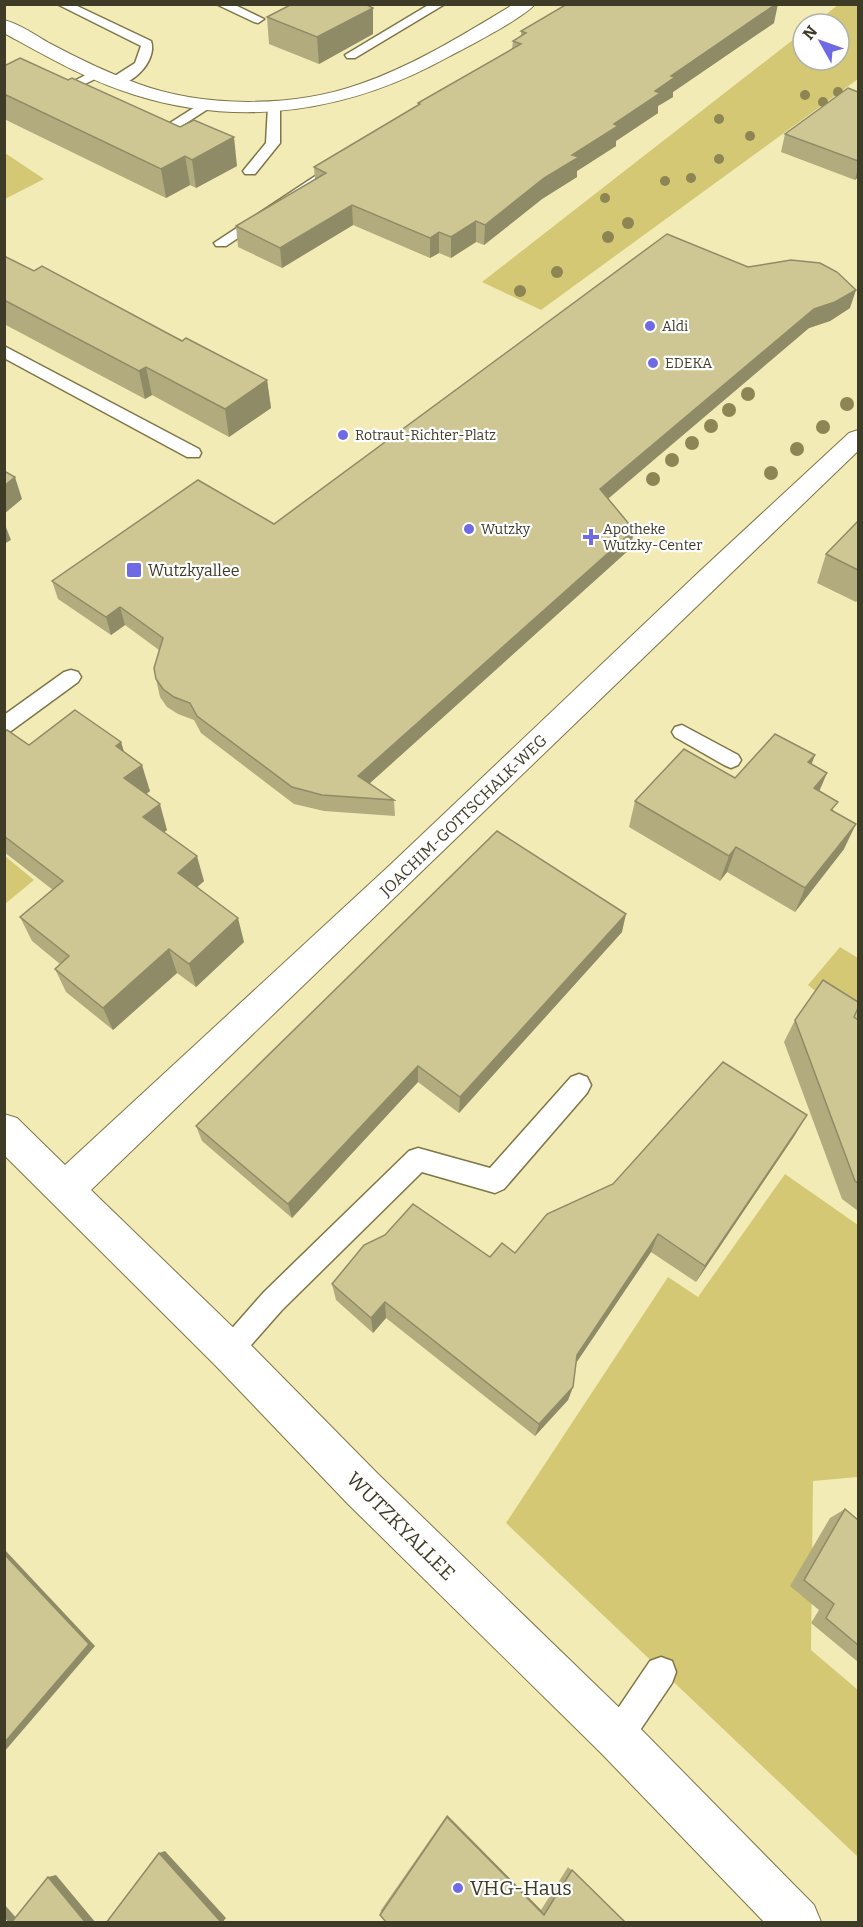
<svg xmlns="http://www.w3.org/2000/svg" width="863" height="1927" viewBox="0 0 863 1927" font-family="Bitter,serif">
<rect width="100%" height="100%" fill="#f3ebb6"/>
<!-- green -->
<g fill="#d5c875">
<path d="M 839,4 L 858,5 L 858,79 L 541,310 L 482,282 L 803,32 L 803,60 L 839,60 L 839,24 L 814,24 Z"/>
<path d="M 4,153 L 5,153 L 44,179 L 5,199 Z"/>
<path d="M 5,856 L 34,880 L 5,904 L 4,904 Z"/>
<path d="M 840,947 L 858,958 L 858,1026 L 808,985 Z"/>
<path d="M 785,1174 L 858,1225 L 858,1477 L 813,1481 L 811,1650 L 858,1690 L 858,1857 L 506,1523 L 668,1277 L 698,1297 Z"/>
</g>
<g fill="none" stroke-linecap="round" stroke-linejoin="round">
<defs>
<g id="service">
<path d="M 57,4 L 73,4 L 151,41 C 158,61 130,89 110,85 L 108,82 L 110,79 L 135,63 L 141,46 Z"/>
<path d="M 216,4 L 233,4 L 264,19 L 258,23 L 254,22 Z"/>
<path d="M 430,4 L 445,4 L 355,58 L 347,58 L 345,55 Z"/>
<path d="M 95,70 L 99,71 L 101,74 L 99,77 L 71,91 L 67,92 L 61,88 Z"/>
<path d="M 203,102 L 209,106 L 208,109 L 166,136 L 156,136 L 154,133 Z"/>
<path d="M 274,102 L 280,106 L 280,143 L 255,174 L 245,174 L 243,171 L 266,143 L 268,106 Z"/>
<path d="M 341,159 L 346,160 L 348,163 L 346,166 L 226,246 L 216,246 L 214,243 Z"/>
<path d="M 4,346 L 199,449 L 201,453 L 199,457 L 187,457 L 4,358 Z"/>
<path d="M 71,670 L 78,672 L 81,677 L 78,682 L 11,731 L 4,733 L 4,715 L 64,672 Z"/>
<path d="M 682,725 L 738,755 L 741,760 L 738,765 L 731,768 L 724,765 L 675,737 L 672,732 L 675,727 Z"/>
<path d="M 579,1074 L 587,1077 L 591,1085 L 587,1093 L 504,1189 L 495,1193 L 422,1172 L 282,1310 L 238,1360 L 229,1364 L 220,1360 L 216,1351 L 220,1342 L 264,1292 L 409,1151 L 418,1148 L 490,1168 L 571,1077 Z"/>
<path d="M 661,1657 L 672,1661 L 676,1672 L 672,1683 L 628,1748 L 617,1753 L 606,1748 L 601,1737 L 606,1726 L 650,1661 Z"/>
</g>
<g id="minor">
<path d="M 514,4 L 535,4 C 525,17 468,47 450,56 C 352,111 244,129 135,95 C 89,81 46,56 4,33 L 4,20 C 20,24 35,35 49,43 C 77,58 106,72 136,83 C 202,108 293,108 360,84 C 415,65 464,34 514,4 Z"/>
<path d="M 858,430 L 858,451 L 91,1190 L 243,1337 L 378,1474 L 633,1721 L 814,1905 L 821,1922 L 764,1922 L 601,1753 L 348,1504 L 215,1365 L 4,1155 L 4,1114 L 17,1118 L 65,1165 L 390,865 L 700,571 L 849,433 Z"/>
</g>
</defs>
<!-- service casing -->
<use href="#service" stroke="#7e7646" stroke-width="3"/>
<!-- minor casing -->
<use href="#minor" stroke="#7e7646" stroke-width="2"/>
<!-- service -->
<use href="#service" fill="#fff" fill-rule="evenodd"/>
<!-- minor -->
<use href="#minor" fill="#fff" fill-rule="evenodd"/>
</g>
<!-- trees -->
<g fill="#8d8553">
<circle cx="838" cy="92" r="5"/>
<circle cx="805" cy="95" r="5"/>
<circle cx="823" cy="102" r="5"/>
<circle cx="719" cy="119" r="5"/>
<circle cx="750" cy="136" r="5"/>
<circle cx="719" cy="159" r="5"/>
<circle cx="691" cy="178" r="5"/>
<circle cx="665" cy="181" r="5"/>
<circle cx="605" cy="198" r="5"/>
<circle cx="628" cy="223" r="6"/>
<circle cx="608" cy="237" r="6"/>
<circle cx="557" cy="272" r="6"/>
<circle cx="520" cy="291" r="6"/>
<circle cx="748" cy="394" r="7"/>
<circle cx="847" cy="404" r="7"/>
<circle cx="729" cy="410" r="7"/>
<circle cx="711" cy="426" r="7"/>
<circle cx="823" cy="427" r="7"/>
<circle cx="692" cy="443" r="7"/>
<circle cx="797" cy="449" r="7"/>
<circle cx="672" cy="460" r="7"/>
<circle cx="771" cy="473" r="7"/>
<circle cx="653" cy="479" r="7"/>
</g>
<!-- wall -->
<g fill="#b1ab7e">
<path d="M 373,8 L 373,34 L 319,64 L 269,44 L 267,17 Z"/>
<path d="M 774,23 L 673,92 L 673,97 L 658,106 L 658,113 L 616,141 L 616,146 L 577,171 L 577,177 L 542,199 L 484,245 L 476,242 L 451,258 L 439,253 L 430,258 L 353,225 L 282,268 L 238,247 L 236,226 L 315,180 L 314,167 L 418,105 L 418,103 L 512,49 L 513,41 L 521,36 L 521,31 Z"/>
<path d="M 4,66 L 237,166 L 196,188 L 190,185 L 166,198 L 4,119 Z"/>
<path d="M 858,92 L 858,177 L 855,180 L 781,152 L 785,134 Z"/>
<path d="M 4,256 L 34,271 L 267,380 L 271,408 L 229,437 L 152,395 L 145,399 L 4,324 Z"/>
<path d="M 850,308 L 830,321 L 809,328 L 608,499 L 631,548 L 370,783 L 394,800 L 395,816 L 324,811 L 294,804 L 201,733 L 194,720 L 178,714 L 167,707 L 160,697 L 156,679 L 159,650 L 125,625 L 111,635 L 58,599 L 52,581 L 274,524 Z"/>
<path d="M 858,521 L 858,600 L 856,602 L 817,583 L 826,554 Z"/>
<path d="M 4,732 L 29,745 L 121,742 L 124,752 L 150,791 L 146,794 L 167,830 L 164,832 L 204,881 L 197,887 L 244,942 L 196,987 L 177,973 L 113,1030 L 66,992 L 55,969 L 60,964 L 32,941 L 20,917 L 53,890 L 4,852 Z"/>
<path d="M 815,755 L 811,764 L 819,791 L 834,811 L 844,849 L 795,912 L 727,872 L 720,881 L 629,827 L 635,801 L 735,778 Z"/>
<path d="M 622,932 L 459,1113 L 418,1082 L 292,1218 L 202,1141 L 196,1126 Z"/>
<path d="M 854,1017 L 858,1020 L 858,1211 L 842,1199 L 784,1042 L 795,1020 Z"/>
<path d="M 795,1135 L 696,1282 L 651,1252 L 576,1363 L 573,1387 L 568,1400 L 535,1436 L 386,1318 L 373,1333 L 336,1300 L 332,1284 L 515,1253 Z"/>
<path d="M 845,1509 L 858,1520 L 858,1662 L 811,1623 L 819,1610 L 790,1586 L 830,1518 Z"/>
<path d="M 447,1815 L 541,1910 L 568,1867 L 626,1923 L 380,1915 L 381,1910 Z"/>
</g>
<!-- shaded-wall -->
<g fill="#908b67">
<path d="M 776,4 L 778,4 L 774,23 L 673,92 L 673,97 L 658,106 L 658,113 L 616,141 L 616,146 L 577,171 L 577,177 L 542,199 L 484,245 L 485,225 L 572,155 L 614,124 L 655,91 L 671,76 Z"/>
<path d="M 373,8 L 373,34 L 319,64 L 317,37 Z"/>
<path d="M 234,137 L 237,166 L 196,188 L 192,160 Z"/>
<path d="M 185,156 L 190,185 L 166,198 L 161,169 Z"/>
<path d="M 858,168 L 858,177 L 855,180 Z"/>
<path d="M 352,205 L 353,225 L 282,268 L 280,248 Z"/>
<path d="M 476,221 L 476,242 L 451,258 L 451,237 Z"/>
<path d="M 439,232 L 439,253 L 430,258 L 430,238 Z"/>
<path d="M 856,290 L 850,308 L 830,321 L 809,328 L 598,507 L 600,489 L 814,309 Z"/>
<path d="M 146,367 L 152,395 L 145,399 L 139,371 Z"/>
<path d="M 267,380 L 271,408 L 229,437 L 225,409 Z"/>
<path d="M 15,477 L 22,499 L 4,514 L 4,486 Z"/>
<path d="M 4,522 L 11,540 L 4,544 Z"/>
<path d="M 634,530 L 631,548 L 360,792 L 358,776 Z"/>
<path d="M 120,607 L 125,625 L 111,635 L 106,617 Z"/>
<path d="M 121,742 L 129,769 L 116,746 Z"/>
<path d="M 815,755 L 805,781 L 808,762 Z"/>
<path d="M 142,765 L 150,791 L 133,805 L 124,778 Z"/>
<path d="M 827,773 L 816,799 L 814,788 Z"/>
<path d="M 160,804 L 167,830 L 151,843 L 143,817 Z"/>
<path d="M 856,824 L 844,849 L 795,912 L 805,888 Z"/>
<path d="M 736,847 L 727,872 L 720,881 L 729,856 Z"/>
<path d="M 197,856 L 204,881 L 185,898 L 178,873 Z"/>
<path d="M 626,914 L 622,932 L 459,1113 L 460,1097 Z"/>
<path d="M 238,918 L 244,942 L 196,987 L 189,964 Z"/>
<path d="M 169,949 L 177,973 L 113,1030 L 103,1008 Z"/>
<path d="M 418,1066 L 418,1082 L 292,1218 L 288,1204 Z"/>
<path d="M 807,1115 L 795,1135 L 696,1282 L 705,1266 Z"/>
<path d="M 658,1234 L 651,1252 L 572,1369 L 577,1355 Z"/>
<path d="M 385,1302 L 386,1318 L 373,1333 L 371,1318 Z"/>
<path d="M 573,1387 L 568,1400 L 535,1436 L 539,1424 Z"/>
<path d="M 4,1549 L 95,1646 L 4,1752 Z"/>
<path d="M 447,1815 L 541,1910 L 544,1915 L 447,1817 Z"/>
<path d="M 165,1851 L 226,1918 L 222,1923 L 221,1923 L 159,1853 Z"/>
<path d="M 56,1875 L 96,1923 L 86,1923 L 48,1877 Z"/>
<path d="M 4,1904 L 19,1921 L 14,1923 L 9,1923 L 4,1917 Z"/>
</g>
<!-- building -->
<g fill="#cec793" stroke="#908b67" stroke-width="1.5">
<path d="M 292,4 L 365,4 L 373,8 L 317,37 L 267,17 Z"/>
<path d="M 567,4 L 776,4 L 671,76 L 675,77 L 655,91 L 660,93 L 614,124 L 618,126 L 572,155 L 579,157 L 544,178 L 485,225 L 476,221 L 451,237 L 439,232 L 430,238 L 352,205 L 280,248 L 236,226 L 326,173 L 314,167 L 420,104 L 418,103 L 521,44 L 513,41 L 526,33 L 521,31 Z"/>
<path d="M 20,58 L 68,80 L 72,78 L 180,127 L 194,120 L 234,137 L 192,160 L 185,156 L 161,169 L 4,94 L 4,66 Z"/>
<path d="M 848,88 L 858,92 L 858,161 L 785,134 Z"/>
<path d="M 667,234 L 748,267 L 791,260 L 820,263 L 837,272 L 856,290 L 835,302 L 814,309 L 600,489 L 634,530 L 358,776 L 394,800 L 322,795 L 292,787 L 197,716 L 190,703 L 174,697 L 163,689 L 156,679 L 154,668 L 163,638 L 120,607 L 106,617 L 52,581 L 198,480 L 274,524 Z"/>
<path d="M 4,256 L 34,271 L 42,266 L 182,341 L 186,338 L 267,380 L 225,409 L 146,367 L 139,371 L 4,300 Z"/>
<path d="M 4,471 L 15,477 L 4,486 Z"/>
<path d="M 858,521 L 858,570 L 826,554 Z"/>
<path d="M 75,710 L 121,742 L 116,746 L 142,765 L 124,778 L 160,804 L 143,817 L 197,856 L 178,873 L 238,918 L 189,964 L 169,949 L 103,1008 L 55,969 L 69,956 L 20,917 L 63,881 L 4,836 L 4,732 L 7,730 L 29,745 Z"/>
<path d="M 775,734 L 815,755 L 808,762 L 827,773 L 814,788 L 838,802 L 831,810 L 856,824 L 805,888 L 736,847 L 729,856 L 635,801 L 684,749 L 735,778 Z"/>
<path d="M 497,831 L 626,914 L 460,1097 L 418,1066 L 288,1204 L 196,1126 Z"/>
<path d="M 823,980 L 858,1002 L 858,1008 L 854,1017 L 858,1020 L 858,1183 L 855,1181 L 795,1020 Z"/>
<path d="M 723,1062 L 807,1115 L 705,1266 L 658,1234 L 577,1355 L 573,1387 L 539,1424 L 385,1302 L 371,1318 L 332,1284 L 364,1245 L 385,1235 L 413,1204 L 490,1257 L 502,1243 L 515,1253 L 547,1214 L 613,1184 Z"/>
<path d="M 845,1509 L 858,1520 L 858,1645 L 826,1618 L 834,1604 L 804,1580 Z"/>
<path d="M 4,1554 L 89,1644 L 4,1743 Z"/>
<path d="M 447,1817 L 544,1915 L 572,1870 L 626,1923 L 387,1923 L 380,1915 Z"/>
<path d="M 159,1853 L 221,1922 L 221,1923 L 106,1923 Z"/>
<path d="M 48,1877 L 86,1923 L 11,1923 Z"/>
</g>
<!-- markers -->
<g fill="#6e6ae4" stroke="#fff" stroke-width="2">
<circle cx="650" cy="326" r="6"/>
<circle cx="653" cy="363" r="6"/>
<circle cx="343" cy="435" r="6"/>
<circle cx="469" cy="529" r="6"/>
<path d="M588 528h6v6h6v6h-6v6h-6v-6h-6v-6h6z"/>
<rect x="126" y="562" width="16" height="16" rx="3"/>
<circle cx="458" cy="1888" r="6"/>
</g>
<g text-anchor="middle" stroke-width="4.5" stroke-linejoin="round" paint-order="stroke">
<!-- far-poi labels -->
<g font-size="14" fill="#3e3b26" stroke="#fff" text-anchor="start">
<text x="662" y="331">Aldi</text>
<text x="665" y="368">EDEKA</text>
<text x="355" y="440">Rotraut-Richter-Platz</text>
<text x="481" y="534">Wutzky</text>
<text x="603" y="534">Apotheke<tspan x="603" dy="16">Wutzky-Center</tspan></text>
</g>
<!-- poi labels -->
<g font-size="16" fill="#3e3b26" stroke="#fff" text-anchor="start">
<text x="148" y="576">Wutzkyallee</text>
</g>
<!-- street labels -->
<g font-size="16" fill="#3e3b26" stroke="#fff">
<text transform="translate(463 815) rotate(-44)" y="6">JOACHIM-GOTTSCHALK-WEG</text>
</g>
<!-- near-street labels -->
<g font-size="20" fill="#3e3b26" stroke="#fff">
<text transform="translate(401 1526) rotate(45)" y="7">WUTZKYALLEE</text>
</g>
<!-- near-poi labels -->
<g font-size="20" fill="#3e3b26" stroke="#fff" text-anchor="start">
<text x="470" y="1895">VHG-Haus</text>
</g>
</g>
<!-- border -->
<rect width="863" height="1927" fill="none" stroke="#3e3b26" stroke-width="12"/>
<!-- north arrow -->
<g transform="translate(821 42) rotate(310)"><circle r="28" fill="#ffffff" stroke="#b2b1a8" stroke-width="1.5"/>
<path d="M0-4.5L10 22L0 15L-10 22Z" fill="#6e6ae4"/>
<text y="-9" font-size="16" font-weight="bold" text-anchor="middle" fill="#3e3b26">N</text>
</g>
</svg>
